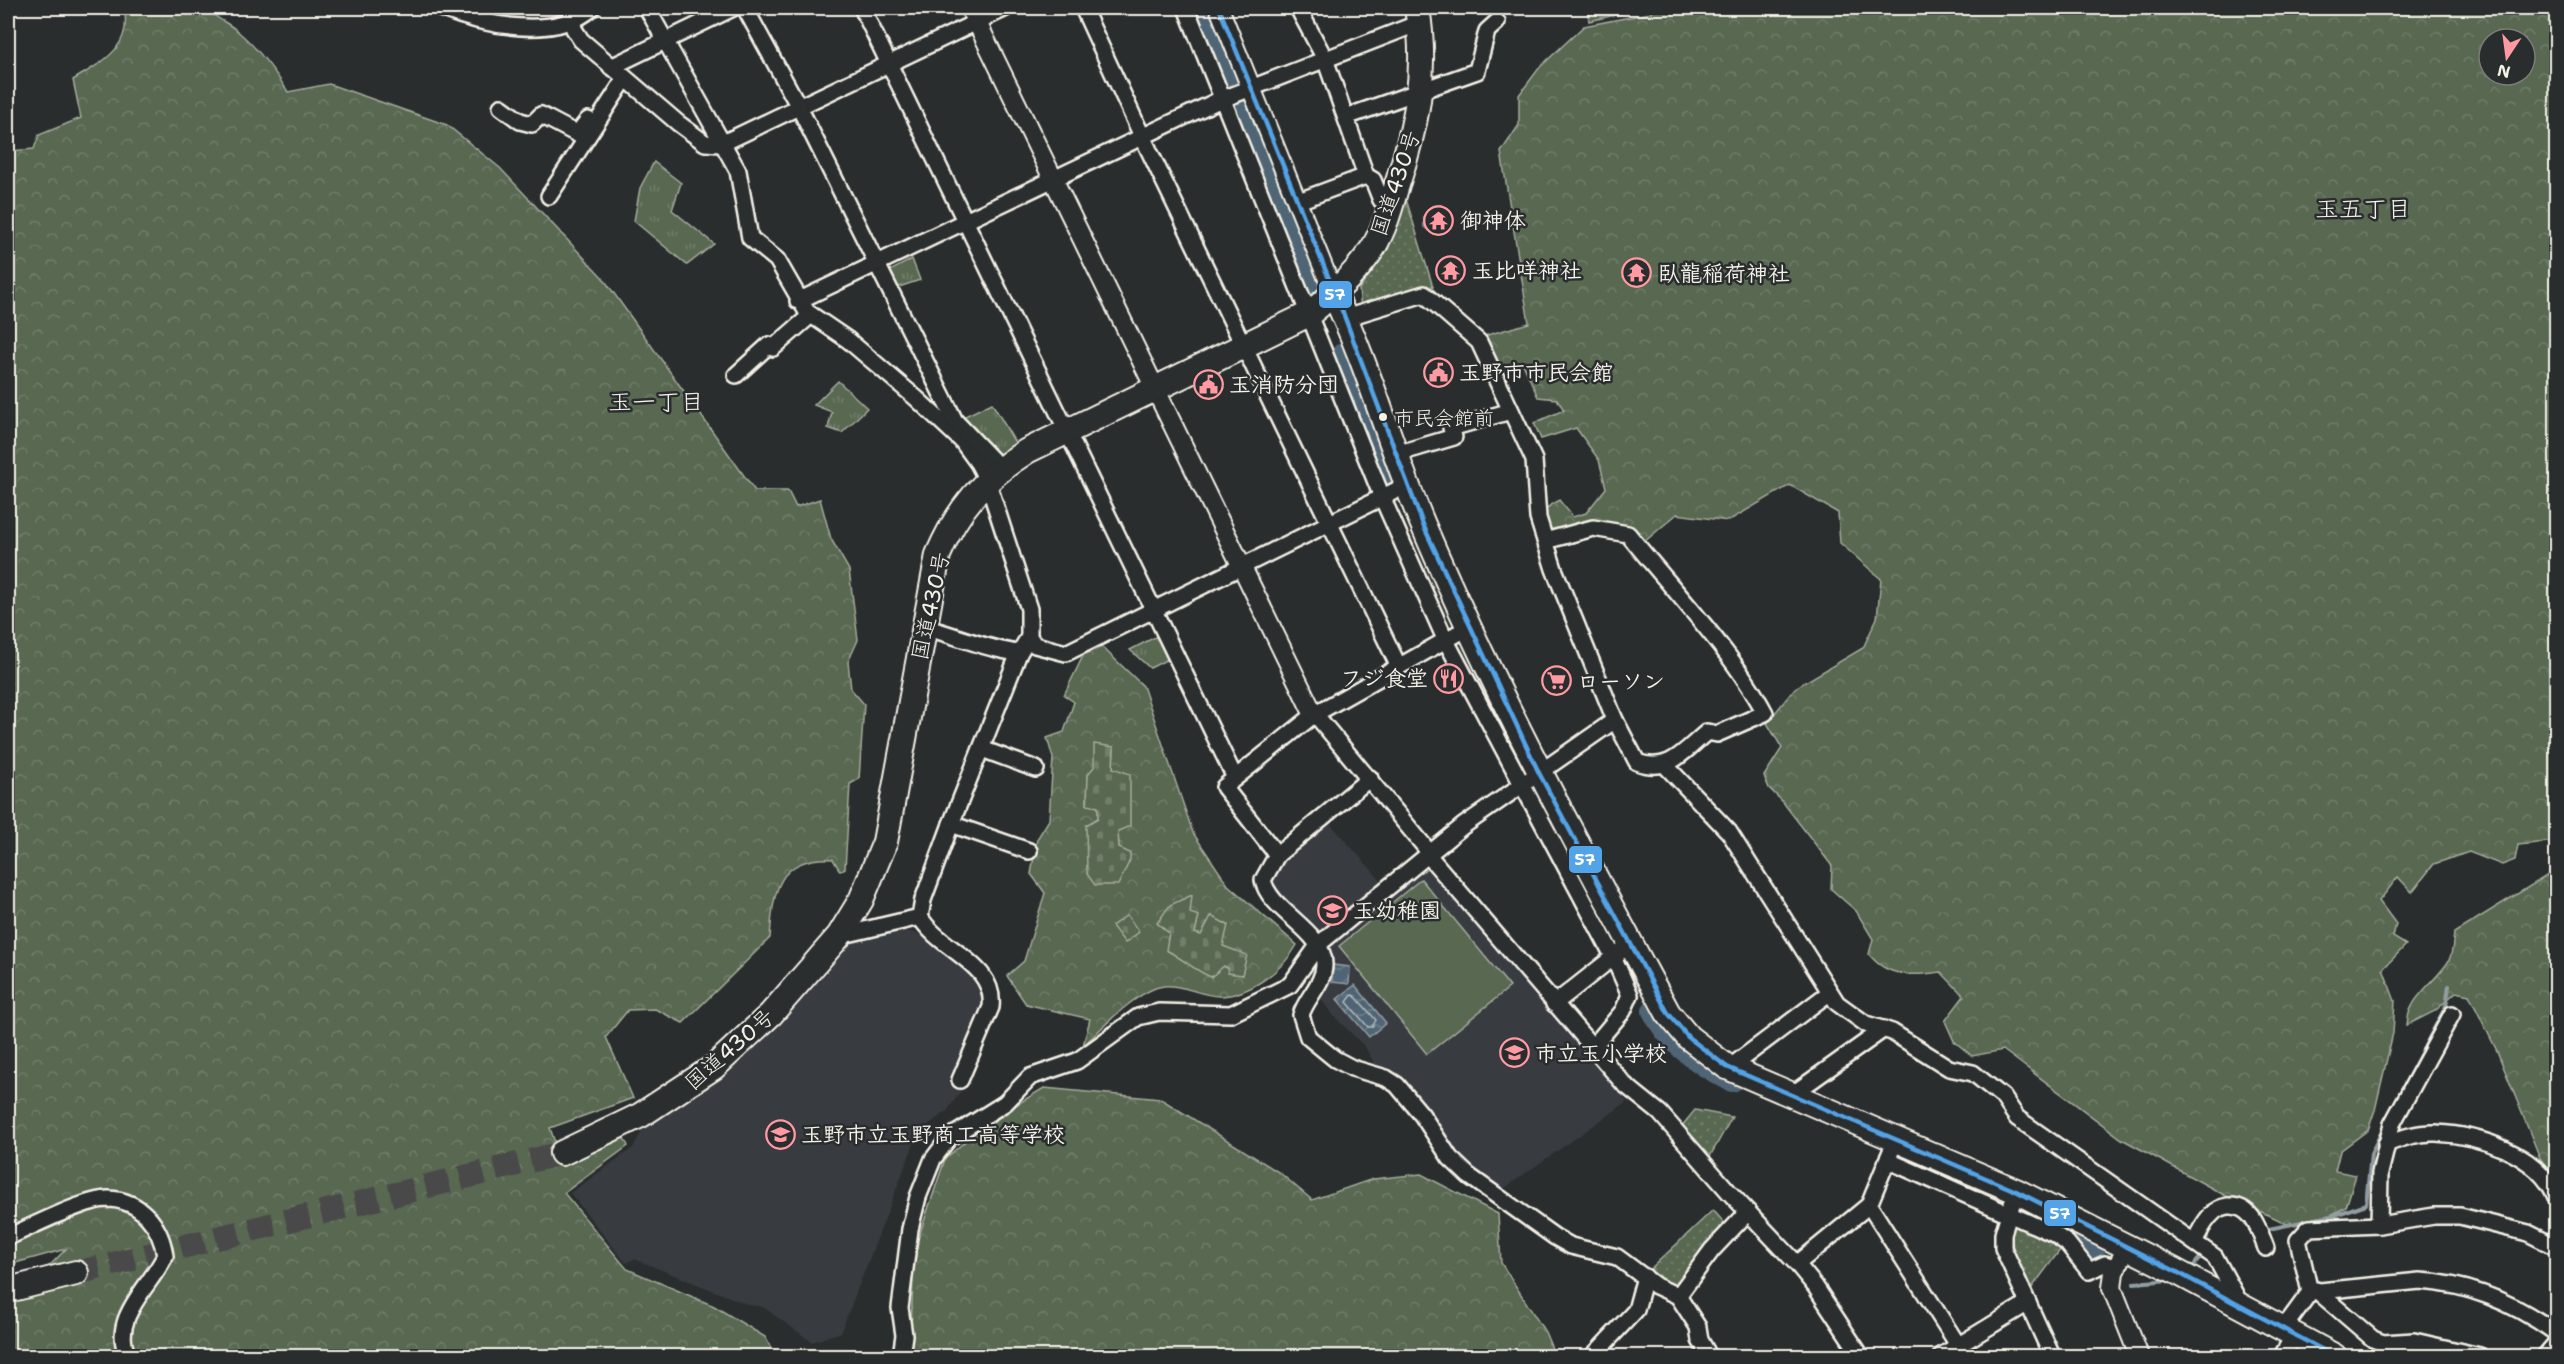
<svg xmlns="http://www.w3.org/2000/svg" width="2564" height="1364" viewBox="0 0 2564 1364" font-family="'Shantell Sans','Klee One',sans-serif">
<defs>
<pattern id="grass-tufts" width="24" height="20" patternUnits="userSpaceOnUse" patternTransform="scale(1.5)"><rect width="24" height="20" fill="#596851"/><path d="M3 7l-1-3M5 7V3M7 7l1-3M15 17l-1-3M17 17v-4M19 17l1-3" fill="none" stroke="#717e6a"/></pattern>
<pattern id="forest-crowns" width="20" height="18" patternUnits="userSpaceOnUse" patternTransform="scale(1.5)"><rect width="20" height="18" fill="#596851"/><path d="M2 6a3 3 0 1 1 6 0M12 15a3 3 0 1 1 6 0" fill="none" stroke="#717e6a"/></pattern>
<pattern id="cemetery-stones" width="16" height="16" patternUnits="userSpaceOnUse" patternTransform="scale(1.5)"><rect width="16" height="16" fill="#596851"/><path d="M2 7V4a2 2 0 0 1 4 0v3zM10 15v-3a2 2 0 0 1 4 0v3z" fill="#717e6a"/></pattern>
<pattern id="park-dots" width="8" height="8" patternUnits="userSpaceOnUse" patternTransform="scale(1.5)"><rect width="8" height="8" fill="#596851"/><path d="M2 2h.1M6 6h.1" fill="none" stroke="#717e6a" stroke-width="1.8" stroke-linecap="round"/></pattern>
<pattern id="water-waves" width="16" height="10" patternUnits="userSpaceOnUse" patternTransform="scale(1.5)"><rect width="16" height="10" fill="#506574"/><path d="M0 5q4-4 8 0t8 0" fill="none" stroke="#6a7c88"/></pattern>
</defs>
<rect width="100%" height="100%" fill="#2a2d2e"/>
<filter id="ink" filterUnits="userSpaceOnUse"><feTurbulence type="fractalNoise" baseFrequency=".0167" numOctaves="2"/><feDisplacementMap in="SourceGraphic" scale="12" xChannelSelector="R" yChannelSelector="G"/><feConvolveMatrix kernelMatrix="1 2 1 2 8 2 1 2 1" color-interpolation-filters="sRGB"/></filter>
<g filter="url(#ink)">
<!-- built -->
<g fill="#383a41">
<path d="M 1327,820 L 1385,885 L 1320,937 L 1293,914 L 1269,882 L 1283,854 Z"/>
<path d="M 1422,865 L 1429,867 L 1627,1102 L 1499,1192 L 1452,1151 L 1378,1070 L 1365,1047 L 1332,1014 L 1321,999 L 1323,950 Z"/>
<path d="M 897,927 L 921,935 L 952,955 L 981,979 L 985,998 L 958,1071 L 970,1078 L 947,1111 L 928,1125 L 915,1141 L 841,1332 L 812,1342 L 763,1307 L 749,1305 L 634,1259 L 626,1263 L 570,1193 L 633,1148 L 644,1127 L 810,987 L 821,980 L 852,941 Z"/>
</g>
<!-- grass -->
<g fill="url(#grass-tufts)" stroke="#a6ac9c" stroke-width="1.5">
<path d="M 654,162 L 681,183 L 672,210 L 714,244 L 687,265 L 634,221 L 640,188 Z"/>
<path d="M 912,259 L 920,280 L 896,288 L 890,271 Z"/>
<path d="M 838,381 L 867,408 L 842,433 L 828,428 L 832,412 L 814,405 Z"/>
<path d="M 992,403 L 1017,446 L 994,456 L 963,417 Z"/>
<path d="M 1161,634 L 1172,657 L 1150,668 L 1130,650 Z"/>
</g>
<!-- forest -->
<g fill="url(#forest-crowns)" stroke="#a6ac9c" stroke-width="1.5" fill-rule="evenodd">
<path d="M 124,8 L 210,8 C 213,18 227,22 235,29 C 257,47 273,68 288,92 L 329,84 L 447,125 L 500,168 L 603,278 L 755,491 L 788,491 L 796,507 L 820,499 L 831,539 L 849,570 L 858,640 L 848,662 L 851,689 L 864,704 L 859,779 L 850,784 L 845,869 L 840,871 L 833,859 C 777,856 773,892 770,938 L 683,1023 L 655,1009 L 628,1010 L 606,1037 L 633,1098 L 550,1128 L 563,1166 L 624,1138 L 628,1146 L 564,1193 L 627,1269 L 714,1306 L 765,1337 L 776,1356 L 8,1356 L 8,1308 L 66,1249 L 8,1265 L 8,146 L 10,151 L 34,149 L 39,135 L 81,118 L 73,80 C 102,62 133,48 124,8 Z"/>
<path d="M 1652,8 L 2556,8 L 2556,841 L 2518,845 L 2515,860 L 2502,865 L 2469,852 L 2434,864 L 2412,892 L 2398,877 L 2379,901 L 2396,924 L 2393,937 L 2406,945 L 2383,969 L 2395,1001 L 2393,1033 L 2375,1110 L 2368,1130 L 2340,1151 L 2335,1171 L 2356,1175 L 2346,1207 L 2329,1216 L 2287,1224 L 2275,1218 L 2226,1196 L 2122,1139 L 2003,1050 L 1972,1056 L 1954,1041 L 1945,1021 L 1964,996 L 1941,972 C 1914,976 1887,978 1869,954 L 1873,939 L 1856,911 L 1831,889 L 1832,866 L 1782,801 L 1769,788 L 1764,776 L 1782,748 L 1767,723 L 1795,688 L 1863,648 L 1877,618 L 1881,579 L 1840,543 L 1838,513 L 1790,485 L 1728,521 L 1677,514 L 1644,542 L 1631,527 L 1607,524 L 1552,535 L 1545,521 L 1545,509 L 1559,500 L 1573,517 L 1586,513 L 1606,488 L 1599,460 L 1576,428 L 1541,439 L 1534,423 L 1564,410 L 1557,399 L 1538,397 L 1523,364 L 1497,367 L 1486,345 L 1487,335 L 1529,323 L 1501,152 L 1519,125 L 1519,95 L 1540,67 L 1584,26 L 1651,13 ZM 2489,39 L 2525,39 L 2525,75 L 2489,75 Z"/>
<path d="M 1102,647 L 1143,686 L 1193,833 L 1228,885 L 1297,945 C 1283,970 1249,996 1219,996 C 1201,996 1182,984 1164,986 C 1138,989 1101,1029 1083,1046 L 1090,1019 L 1026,1004 L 1007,976 L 1024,961 L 1045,893 L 1031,874 L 1037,839 L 1049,820 L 1053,758 L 1047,738 L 1064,732 L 1074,702 L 1064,695 L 1084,654 ZM 1114,747 L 1113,768 L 1119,848 L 1098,818 L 1098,806 L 1087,805 L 1088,775 ZM 1212,916 L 1223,947 L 1242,975 L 1223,966 L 1193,964 L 1167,950 L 1169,933 L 1157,923 L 1201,935 Z"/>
<path d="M 2556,870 L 2556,1180 L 2540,1158 L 2497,1051 L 2469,995 L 2456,992 L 2435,1011 L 2407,1025 C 2408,997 2434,984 2448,962 C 2453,954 2453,942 2454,933 Z"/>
<path d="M 1044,1088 L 1161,1099 L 1280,1173 L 1312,1200 L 1373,1179 L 1421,1174 L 1498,1214 L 1501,1263 L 1545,1332 L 1555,1356 L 910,1356 L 914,1251 L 945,1159 L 986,1123 Z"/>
</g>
<!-- cemetery -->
<g fill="url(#cemetery-stones)" stroke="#a6ac9c" stroke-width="1.5">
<path d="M 1587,8 L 1645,8 L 1589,21 Z"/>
<path d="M 1094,744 L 1114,747 L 1113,768 L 1130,774 L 1130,826 L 1118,831 L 1119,848 L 1130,853 L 1130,860 L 1118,885 L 1095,885 L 1087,874 L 1086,825 L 1098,818 L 1098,807 L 1087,805 L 1088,774 L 1094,767 Z"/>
<path d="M 1192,895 L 1190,913 L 1199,916 L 1195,933 L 1201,935 L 1211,916 L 1228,925 L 1223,946 L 1247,955 L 1242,975 L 1228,973 L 1228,968 L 1224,966 L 1211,977 C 1196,971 1183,959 1166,950 L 1169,933 L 1157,923 L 1170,905 Z"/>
<path d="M 1127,915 L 1139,932 L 1125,943 L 1112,926 Z"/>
</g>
<!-- park -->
<g fill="url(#park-dots)" stroke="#a6ac9c" stroke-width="1.5">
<path d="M 1406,199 L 1433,287 L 1361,309 L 1359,289 L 1388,249 Z"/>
<path d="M 1695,1110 L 1732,1117 L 1708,1160 L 1681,1127 Z"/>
<path d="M 1713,1210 L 1728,1227 L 1679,1289 L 1647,1272 Z"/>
<path d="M 2011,1217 L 2063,1246 L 2028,1293 L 2007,1244 Z"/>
</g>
<!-- pitch -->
<path fill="#596851" stroke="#a6ac9c" stroke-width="1.5" d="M 1421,879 L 1510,987 L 1427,1054 L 1339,946 Z"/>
<!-- water -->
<g fill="url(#water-waves)" stroke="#929da2" stroke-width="1.5" fill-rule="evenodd">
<path d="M 1441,205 L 1451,214 L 1452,222 C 1445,234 1435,235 1424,227 L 1424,216 L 1432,206 ZM 1439,208 L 1448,217 L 1447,223 L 1437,228 L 1429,221 Z"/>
<path d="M 1333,965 L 1350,967 L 1349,984 L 1332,982 Z"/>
<path d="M 1355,985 L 1386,1023 L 1369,1037 L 1337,999 Z"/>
</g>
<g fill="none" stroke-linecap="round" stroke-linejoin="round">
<!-- shore -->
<path stroke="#b2b9ba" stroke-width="1.5" d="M 1352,995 L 1355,996 L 1376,1020 L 1372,1027 L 1368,1027 L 1347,1002 Z"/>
<!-- stream -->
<g stroke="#929da2" stroke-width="4">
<path d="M 984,497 L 1021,610"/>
<path d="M 2398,1097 L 2446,1006 L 2449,986"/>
<path d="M 2264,1230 L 2335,1215 L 2366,1204 L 2371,1154 L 2386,1122"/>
<path d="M 2205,1247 L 2208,1231"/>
<path d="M 2191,1269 L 2203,1254"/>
<path d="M 2134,1283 L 2171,1280"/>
</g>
<!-- river -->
<g stroke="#506574" stroke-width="24">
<path d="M 1205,8 L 1313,286"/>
<path d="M 1344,354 L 1395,484"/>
<path d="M 1654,1011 C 1670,1043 1701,1065 1732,1080"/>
<path d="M 2047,1218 L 2069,1229 L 2094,1258"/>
</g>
<!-- trunk-tunnel -->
<path stroke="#484a4a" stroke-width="24" stroke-dasharray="24 12" stroke-linecap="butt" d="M 76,1273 L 562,1153"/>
<defs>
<g id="minor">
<path d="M 440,8 C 482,25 555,41 592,8"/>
<path d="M 570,8 L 574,29 L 581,40 L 678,123 L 705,143 L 721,144 L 1006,8"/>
<path d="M 647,8 L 738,171 L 750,238 L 777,260 L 807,312 L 848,340 L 916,398 L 962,441 L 978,463 L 987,480 L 1029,609 L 1029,637 L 1019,653 L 951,824 L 923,900 L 920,917"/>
<path d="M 745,8 L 799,107 L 955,421 L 1000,468"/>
<path d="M 862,8 L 1235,778"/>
<path d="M 1083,8 L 1142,136 L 1398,665"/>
<path d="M 1186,8 L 1382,497 L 1445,639 L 1613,956 L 1630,995 L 1623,1011 L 1592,1048"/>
<path d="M 611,67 L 733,8"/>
<path d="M 501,107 L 520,121 L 532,124 L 541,115 L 577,134 L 588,120"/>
<path d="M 1346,117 L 1477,71 L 1487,31 L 1497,22"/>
<path d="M 1366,176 L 1373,180 L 1381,200 L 1391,204"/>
<path d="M 549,196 L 625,79"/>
<path d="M 1296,202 L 1366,176 L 1325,59 L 1298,8"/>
<path d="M 798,301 L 1215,102 L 1419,23"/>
<path d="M 1345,318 L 1424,294 L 1479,342 L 1534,460 L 1538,518 L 1554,569 L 1615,720 L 1637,762 C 1669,774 1684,751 1707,732 L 1717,734 L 1765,713 C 1734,653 1671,588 1628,534 L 1593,528 L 1545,541"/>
<path d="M 736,375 L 769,345 L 773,348 L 811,315"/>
<path d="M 1396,454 L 1454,437 L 1451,428 L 1511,411"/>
<path d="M 923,627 C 956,635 985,649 1019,653"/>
<path d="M 1029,637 L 1035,645 L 1066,653 L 1407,485"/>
<path d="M 1315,714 L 1430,853"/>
<path d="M 982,749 L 1036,769"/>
<path d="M 1666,766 L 1729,832 L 1837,1003 L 1866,1024 L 1892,1032 L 1949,1068 L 1973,1073 L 2003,1097 L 2017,1118 L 2215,1257 L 2241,1305"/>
<path d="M 1370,778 L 1277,855 L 1263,880 C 1269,911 1325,931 1324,965 C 1324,983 1306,998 1301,1015 L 1308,1037 L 1335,1059 L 1352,1068 L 1386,1078 L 1397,1085 L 1422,1115 L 1450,1158 L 1469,1176 L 1555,1237 L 1571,1246 L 1617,1257 L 1656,1286 L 1678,1296 L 1698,1327 L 1700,1340 L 1709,1356"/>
<path d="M 951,824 L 1029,851"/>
<path d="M 1277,855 L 1224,787 L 1315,714 L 1469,627"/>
<path d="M 1428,855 L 1624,1084 L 1660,1113 L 1729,1192 L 1797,1264 L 1815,1286 L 1861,1356"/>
<path d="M 839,936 L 920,917 C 940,951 996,963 991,1007 L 960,1080"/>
<path d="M 1554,1004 L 1621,951"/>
<path d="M 1729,1068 L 1829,993"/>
<path d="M 1790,1096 L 1884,1029"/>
<path d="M 2386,1144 C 2402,1138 2418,1132 2436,1133 C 2479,1135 2539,1154 2556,1197"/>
<path d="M 1891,1151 L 1869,1205 L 1965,1356"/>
<path d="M 1887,1160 L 2054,1234 L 2067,1243 L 2089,1271 L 2105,1264 L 2117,1268"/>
<path d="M 2012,1204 L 2003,1234 L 2003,1248 L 2052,1356"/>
<path d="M 2379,1225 L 2380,1173 L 2392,1124 L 2452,1014"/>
<path d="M 8,1237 C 31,1227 85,1199 108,1199 C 141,1200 161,1226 165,1256 C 150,1287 109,1319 128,1356"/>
<path d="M 2194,1242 C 2199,1233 2204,1221 2212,1214 C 2216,1209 2222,1207 2228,1206 C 2252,1204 2259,1230 2266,1248"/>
<path d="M 1797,1264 L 1869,1205"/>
<path d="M 2316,1290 L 2373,1339 L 2383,1343 L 2414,1341 L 2480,1356"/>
<path d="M 2310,1292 L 2420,1281 C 2470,1284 2516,1304 2556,1333"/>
<path d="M 1678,1296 L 1712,1250 L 1748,1212"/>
<path d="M 2283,1329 L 2310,1292 L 2298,1240 L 2309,1228 L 2379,1225 L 2434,1216 L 2460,1216 L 2528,1233 L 2556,1247"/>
<path d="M 901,1356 L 904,1335 L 900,1308 L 910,1229 L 918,1197 L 933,1159 L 949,1138 L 1005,1103 L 1030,1077 L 1077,1061 L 1138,1017 L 1159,1012 L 1231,1014 L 1290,985 L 1319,944 L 1463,826 L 1615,720"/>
<path d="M 1593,1356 L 1636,1310 L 1645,1277"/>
<path d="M 1941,1356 L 2028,1303"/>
<path d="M 2282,1356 L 2294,1335"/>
<path d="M 2545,1356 L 2556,1343"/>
</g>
<g id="tertiary">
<path d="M 970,8 L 1311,709 L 1315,714"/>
<path d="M 1219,8 L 1334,294"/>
<path d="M 2127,1248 L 2114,1272 L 2112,1288 L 2139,1356"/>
</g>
<path id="primary" d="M 1334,294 C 1370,369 1391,450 1424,527 C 1495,694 1582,853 1668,1013 L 1688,1037 L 1727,1067 L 2016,1191 L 2175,1271 L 2334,1356"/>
<g id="trunk">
<path d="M 562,1153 L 641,1115 L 714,1067 L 771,1014 L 839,936 L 861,900 L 885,842 L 938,555 C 958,508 984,478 1027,451 L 1309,314 C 1333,295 1356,274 1373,248 C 1384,230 1390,209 1396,188 C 1416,126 1428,74 1417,8"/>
<path d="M 8,1290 L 76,1273"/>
</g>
</defs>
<!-- minor casing -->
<use href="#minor" stroke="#f4f1e8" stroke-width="20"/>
<!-- tertiary casing -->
<use href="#tertiary" stroke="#f4f1e8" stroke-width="22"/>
<!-- primary casing -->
<use href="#primary" stroke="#f4f1e8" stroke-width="28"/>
<!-- trunk casing -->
<use href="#trunk" stroke="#f4f1e8" stroke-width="28"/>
<!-- minor -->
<use href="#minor" stroke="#2a2d2e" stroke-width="15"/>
<!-- tertiary -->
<use href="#tertiary" stroke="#2a2d2e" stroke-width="18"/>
<!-- primary -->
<use href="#primary" stroke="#2a2d2e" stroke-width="24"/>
<!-- trunk -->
<use href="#trunk" stroke="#2a2d2e" stroke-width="24"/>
<defs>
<path id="bus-1" d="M 1219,8 L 1345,318 L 1424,527 L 1539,773 L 1668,1013 L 1688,1037 L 1727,1067 L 2016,1191 L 2175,1271 L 2334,1356"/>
</defs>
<!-- bus-1 casing -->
<use href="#bus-1" stroke="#2a2d2e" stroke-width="9"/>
<!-- bus-1 -->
<use href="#bus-1" stroke="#53a3e8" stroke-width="4.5"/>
</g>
</g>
<!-- icons -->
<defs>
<symbol id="temple-ring" viewBox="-11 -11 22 22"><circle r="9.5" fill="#2a2d2e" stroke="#ff9aa2" stroke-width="1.5"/><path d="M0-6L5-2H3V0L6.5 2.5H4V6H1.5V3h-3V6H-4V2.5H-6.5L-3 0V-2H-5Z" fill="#ff9aa2"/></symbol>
<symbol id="civic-ring" viewBox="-11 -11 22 22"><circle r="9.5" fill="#2a2d2e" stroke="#ff9aa2" stroke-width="1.5"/><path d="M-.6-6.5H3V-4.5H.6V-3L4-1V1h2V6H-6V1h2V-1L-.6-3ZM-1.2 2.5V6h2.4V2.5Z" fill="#ff9aa2"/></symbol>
<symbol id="restaurant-ring" viewBox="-11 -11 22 22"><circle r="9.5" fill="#2a2d2e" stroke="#ff9aa2" stroke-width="1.5"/><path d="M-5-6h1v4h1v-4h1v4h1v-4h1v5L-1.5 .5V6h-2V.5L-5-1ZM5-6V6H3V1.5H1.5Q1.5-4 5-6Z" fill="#ff9aa2"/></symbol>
<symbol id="supermarket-ring" viewBox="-11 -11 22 22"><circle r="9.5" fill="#2a2d2e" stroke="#ff9aa2" stroke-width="1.5"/><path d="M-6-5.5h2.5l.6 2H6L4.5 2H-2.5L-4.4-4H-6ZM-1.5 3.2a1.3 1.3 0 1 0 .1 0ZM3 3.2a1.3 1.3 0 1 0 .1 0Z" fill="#ff9aa2"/></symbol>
<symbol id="school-ring" viewBox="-11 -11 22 22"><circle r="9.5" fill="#2a2d2e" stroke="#ff9aa2" stroke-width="1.5"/><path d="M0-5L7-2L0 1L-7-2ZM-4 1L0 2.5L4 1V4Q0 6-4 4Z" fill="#ff9aa2"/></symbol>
</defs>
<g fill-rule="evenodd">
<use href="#temple-ring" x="1422" y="204" width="33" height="33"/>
<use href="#temple-ring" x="1434" y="254" width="33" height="33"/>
<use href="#temple-ring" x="1620" y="256" width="33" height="33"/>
<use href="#civic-ring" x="1422" y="356" width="33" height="33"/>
<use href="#civic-ring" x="1192" y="368" width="33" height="33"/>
<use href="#restaurant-ring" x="1432" y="662" width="33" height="33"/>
<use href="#supermarket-ring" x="1540" y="664" width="33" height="33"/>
<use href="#school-ring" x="1316" y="894" width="33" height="33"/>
<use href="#school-ring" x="1498" y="1036" width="33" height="33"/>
<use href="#school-ring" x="764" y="1118" width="33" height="33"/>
</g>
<!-- markers -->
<circle fill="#f4f1e8" stroke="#2a2d2e" stroke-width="2" cx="1383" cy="417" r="5"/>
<g text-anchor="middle" stroke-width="5" stroke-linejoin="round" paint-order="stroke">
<!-- bus labels -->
<g font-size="20" fill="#f4f1e8" stroke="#2a2d2e" text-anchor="start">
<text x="1394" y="425">市民会館前</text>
</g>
<!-- street labels -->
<g font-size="22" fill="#f4f1e8" stroke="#2a2d2e">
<text transform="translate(1395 183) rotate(-71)" y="8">国道430号</text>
<text transform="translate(930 606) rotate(-78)" y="8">国道430号</text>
<text transform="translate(729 1049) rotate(-41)" y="8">国道430号</text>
</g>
<!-- poi labels -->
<g font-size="22" font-weight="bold" fill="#f4f1e8" stroke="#2a2d2e" text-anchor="start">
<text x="1460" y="228">御神体</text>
<text x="1472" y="278">玉比咩神社</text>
<text x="1658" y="281">臥龍稲荷神社</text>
<text x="1459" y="380">玉野市市民会館</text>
<text x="1229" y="392">玉消防分団</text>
<text x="1428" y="686" text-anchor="end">フジ食堂</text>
<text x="1577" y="689">ローソン</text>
<text x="1353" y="918">玉幼稚園</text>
<text x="1535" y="1061">市立玉小学校</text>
<text x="801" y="1142">玉野市立玉野商工高等学校</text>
</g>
<!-- neighbourhood labels -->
<g font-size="24" fill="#f4f1e8" stroke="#2a2d2e">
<text x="2363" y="217">玉五丁目</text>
<text x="656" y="410">玉一丁目</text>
</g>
</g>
<g stroke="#2a2d2e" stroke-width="2">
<rect x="1318" y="280" width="35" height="29" rx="6" fill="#53a3e8"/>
<rect x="1568" y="845" width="35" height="29" rx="6" fill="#53a3e8"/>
<rect x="2043" y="1199" width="34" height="28" rx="6" fill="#53a3e8"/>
</g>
<g font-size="16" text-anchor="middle" font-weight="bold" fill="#fff">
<text x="1335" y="300">57</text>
<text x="1585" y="865">57</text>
<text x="2060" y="1219">57</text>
</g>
<!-- margin -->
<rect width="2564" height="1364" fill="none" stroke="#2a2d2e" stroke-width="30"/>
<rect x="15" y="15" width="2534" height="1334" fill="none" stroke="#f4f1e8" stroke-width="2" filter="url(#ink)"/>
<!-- north arrow -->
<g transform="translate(2507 57) rotate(193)"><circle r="28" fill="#2a2d2e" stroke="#7b7b78" stroke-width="1.5"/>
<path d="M0-4.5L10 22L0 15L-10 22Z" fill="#ff9aa2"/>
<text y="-9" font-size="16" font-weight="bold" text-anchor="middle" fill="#f4f1e8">N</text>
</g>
</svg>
